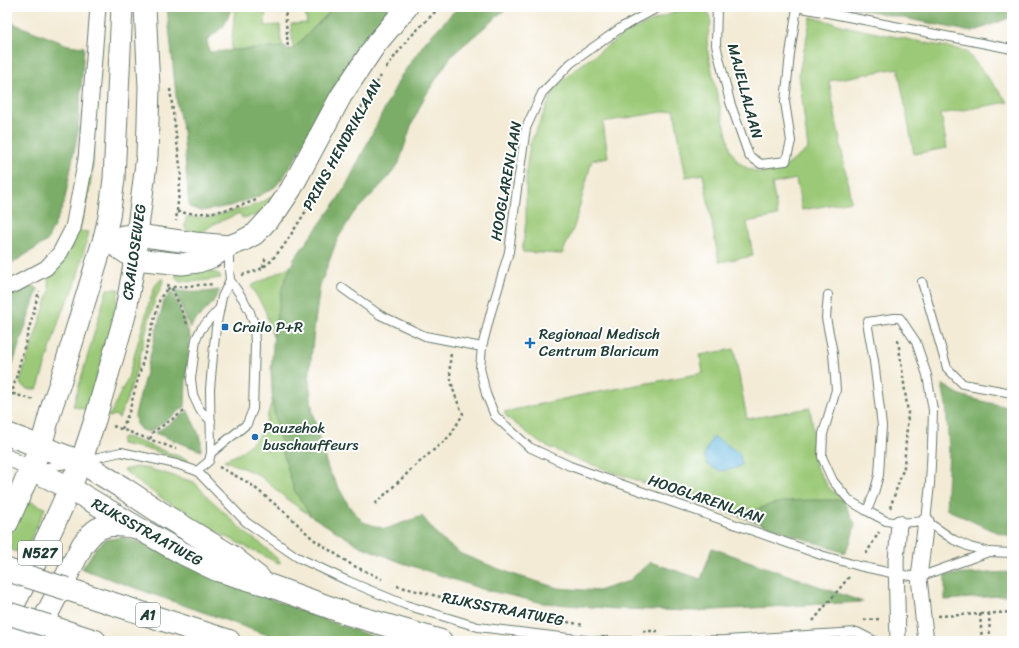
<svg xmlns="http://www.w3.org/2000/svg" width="1019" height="648" viewBox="0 0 1019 648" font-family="Sriracha,sans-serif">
<rect width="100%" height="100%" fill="#fff"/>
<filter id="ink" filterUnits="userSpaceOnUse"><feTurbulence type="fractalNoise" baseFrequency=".025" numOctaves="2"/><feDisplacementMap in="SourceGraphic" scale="8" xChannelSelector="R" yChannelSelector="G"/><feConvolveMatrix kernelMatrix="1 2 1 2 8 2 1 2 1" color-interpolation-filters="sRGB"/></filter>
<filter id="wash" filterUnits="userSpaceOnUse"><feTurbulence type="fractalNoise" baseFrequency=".012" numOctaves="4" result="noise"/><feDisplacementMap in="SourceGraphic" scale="16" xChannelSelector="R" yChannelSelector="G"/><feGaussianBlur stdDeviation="0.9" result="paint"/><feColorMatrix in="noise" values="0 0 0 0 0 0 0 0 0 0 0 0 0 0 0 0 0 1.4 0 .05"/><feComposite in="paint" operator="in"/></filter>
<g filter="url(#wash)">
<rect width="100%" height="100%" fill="#f3ebd6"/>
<!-- green -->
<g fill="#9bc977" stroke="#5d8356">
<path d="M 235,7 L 266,7 L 265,26 L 280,25 L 281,41 L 284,47 L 231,50 Z"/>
<path d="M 304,7 L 339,7 L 331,10 L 293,49 L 291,24 L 307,23 Z"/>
<path d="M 707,8 L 711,23 L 707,39 L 708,53 L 717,94 L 731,151 L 738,162 L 749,169 L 761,173 L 785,167 L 808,149 L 799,73 L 811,17 L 857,29 L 966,51 L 1008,102 L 941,114 L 947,148 L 914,154 L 898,68 L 829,81 L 851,201 L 802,210 L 796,179 L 772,184 L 778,216 L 747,222 L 753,256 L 719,262 L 703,174 L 686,177 L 674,110 L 603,122 L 608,157 L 592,160 L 574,227 L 562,254 L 523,252 L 522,251 L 526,222 L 526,172 L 530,144 L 554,90 L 573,71 L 625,33 L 674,12 Z"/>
<path d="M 93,135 L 93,165 L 89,193 L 79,231 L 89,232 L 75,286 L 61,314 L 38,388 L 37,389 L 27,389 L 21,385 L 20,381 L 50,290 L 48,283 L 49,274 L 81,221 L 85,204 L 89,177 Z"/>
<path d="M 277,193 L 267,208 L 259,215 L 242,218 L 240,213 L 214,224 L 202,232 L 187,231 L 185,227 L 186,217 C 194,216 201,218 209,217 C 213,217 217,215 221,214 C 240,209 261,206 277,193 Z"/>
<path d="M 291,266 L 282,288 L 274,331 L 273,337 L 265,310 L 251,286 Z"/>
<path d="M 204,269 L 219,274 L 221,278 L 200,281 L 180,282 L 178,281 L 176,278 L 176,275 L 178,272 Z"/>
<path d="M 161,279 L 164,279 L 160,290 L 155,299 L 146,331 L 137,368 L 128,396 L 119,418 L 115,415 L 110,417 L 107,416 L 111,413 L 114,406 L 128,378 L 150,300 L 155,286 Z"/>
<path d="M 107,289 L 119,289 L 113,325 L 86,410 L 73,406 Z"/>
<path d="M 734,349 L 747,419 L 810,408 L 813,428 L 813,454 L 816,467 L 829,488 L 843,500 C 815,501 783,497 756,510 C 753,512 750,516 747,519 L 576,459 L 540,443 L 507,417 L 504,412 L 582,395 L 703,373 L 700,355 Z"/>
<path d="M 273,396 L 273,406 L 283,453 L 294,490 L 311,516 L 288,500 L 259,475 L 224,460 L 239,454 L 254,441 L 260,434 L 265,425 Z"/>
<path d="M 123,437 L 129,438 L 189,460 L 184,462 L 152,450 L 121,444 L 121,439 Z"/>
<path d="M 136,467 L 150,469 L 194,482 L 209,498 L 248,535 L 260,543 L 281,562 L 278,563 L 211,529 L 185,514 L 134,479 L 124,470 Z"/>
<path d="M 27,500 L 45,508 L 24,554 L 7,549 L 7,540 Z"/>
</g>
<!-- forest -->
<g fill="#7cad68" stroke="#4e754e">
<path d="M 167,7 L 232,7 L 224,26 L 207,40 L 209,52 L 284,47 L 288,49 L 293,49 L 332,10 L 339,7 L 390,7 L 391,9 L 335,85 L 295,159 L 284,176 L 275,187 L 257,197 L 230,206 L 202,211 L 189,207 L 183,130 L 177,105 Z"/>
<path d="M 458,7 L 510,7 L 500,14 L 451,56 L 424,98 L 411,126 L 399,163 L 388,178 L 353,214 L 337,240 L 320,286 L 314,329 L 309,380 L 313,415 L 328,469 L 349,506 L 363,522 L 385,529 L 422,516 L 441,539 L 461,554 L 512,574 L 558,588 L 598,591 L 629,581 L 650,562 L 701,579 L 712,548 L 863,602 L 696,611 L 618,609 L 543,603 L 482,589 L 400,562 L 360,546 L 311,516 L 294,490 L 283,453 L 273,406 L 271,373 L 274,331 L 282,288 L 294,259 L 336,202 L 347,184 L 401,76 L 426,41 Z"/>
<path d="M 838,7 L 1012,7 L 1012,17 L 972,32 L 860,9 Z"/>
<path d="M 7,21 L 68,45 L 84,47 L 78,131 L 64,204 L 47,241 L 14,262 L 7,265 Z"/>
<path d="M 31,286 L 36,287 L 38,289 L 7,381 L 7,295 Z"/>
<path d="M 174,290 C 189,293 203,293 219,290 L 219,292 L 211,305 L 194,322 L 190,328 Z"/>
<path d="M 172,291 L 190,336 L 186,379 L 185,407 L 150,432 L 141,430 L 136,424 L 135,415 L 164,301 Z"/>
<path d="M 942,384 L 960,395 L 981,401 L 1012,408 L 1012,537 L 991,530 L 946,509 L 949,450 L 946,405 Z"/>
<path d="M 188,411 L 201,439 L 201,451 L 155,433 Z"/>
<path d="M 843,500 L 855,524 L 851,541 L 845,553 L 747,519 C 750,516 753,512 756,510 C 783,497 815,501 843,500 Z"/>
<path d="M 122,537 L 160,549 L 232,583 L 309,614 L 372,636 L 390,641 L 284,641 L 82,569 L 95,549 L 105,540 Z"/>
<path d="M 1012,572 L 1012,595 L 945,600 L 945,575 Z"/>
</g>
<!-- water -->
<path fill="#60b6dc" stroke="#407a88" d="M 714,437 L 729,446 L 740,454 L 742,465 L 733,469 L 720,471 L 708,465 L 704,456 L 712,438 Z"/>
</g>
<g filter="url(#ink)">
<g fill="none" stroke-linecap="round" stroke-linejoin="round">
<defs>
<g id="lane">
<path d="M 659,7 L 622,27 L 571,63 L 542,93 L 526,128 L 517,189 L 509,252 L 491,312 L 482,347 L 480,368 L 486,394 L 495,416 L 529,447 L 570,466 L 821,555 L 859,566 L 896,574 L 919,577 L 989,552"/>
<path d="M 717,7 L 716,45 L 730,102 L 749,156 L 761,164 L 786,161 L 791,141 L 785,102 L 790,54 L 797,7"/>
<path d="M 797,7 L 1012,49"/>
<path d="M 922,282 L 947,368 L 963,384 L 1012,393"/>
<path d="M 342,288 L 380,315 L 425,336 L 482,347"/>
<path d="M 828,295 L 826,318 L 833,353 L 836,390 L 823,434 L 822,457 L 833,481 L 850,501 L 867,511"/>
<path d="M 894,318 L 900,318 L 916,342 L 927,375 L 933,410 L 932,445 L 930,484 L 926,521 L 899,523 L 886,521 L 867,511 L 874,493 L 879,475 L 882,426 L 874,361 L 867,322 Z"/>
<path d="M 211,421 L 200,410 L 193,395 L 191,379 L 196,339 L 201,329 L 219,309"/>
<path d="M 211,453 L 247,424 L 253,409 L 255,345 L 254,324 L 250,312 L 243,299 L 230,280 L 229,269 L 229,248"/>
<path d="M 86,460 L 121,452 L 176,464 L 197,471 L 246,522 L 297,557 L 348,581 L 406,605 L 478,627 L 594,641 L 633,641"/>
<path d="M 41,468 L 67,464"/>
<path d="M 197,471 L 209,461 L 211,453 L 210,389 L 213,355 L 216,328 L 222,297 L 230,280"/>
<path d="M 926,521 L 954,540 L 970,547 L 989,552 L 1012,553"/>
<path d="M 669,641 L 726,640 L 857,632 L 875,641"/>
</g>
<g id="street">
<path d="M 7,287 L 16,284 L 46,268 L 60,253 L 73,228 L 86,159 L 98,7"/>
<path d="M 7,457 L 31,469"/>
<path d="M 926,521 L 919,577 L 923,617 L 926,641"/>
<path d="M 898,641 L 896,561 L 899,523"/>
</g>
<g id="secondary">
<path d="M 123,236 L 137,235 L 195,243 L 229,246"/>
<path d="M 104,238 L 135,259 L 182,264 L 198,262 L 212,257 L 229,246 L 242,241 L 255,234 L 277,210 L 291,189 L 341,96 L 376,44 L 407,7"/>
<path d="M 41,446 L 52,406 L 60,383 L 104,238 L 109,217 L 114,179 L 122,7"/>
<path d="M 81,462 L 95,420 L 125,315 L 135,259 L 137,235 L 147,156 L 149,87 L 145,7"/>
</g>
<g id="primary">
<path d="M 7,434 L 81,462 L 123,488 L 164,515 L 231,556 L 259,578"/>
<path d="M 31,469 L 70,488 L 136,527 L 182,553 L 217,570 L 268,585 L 348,614 L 441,641"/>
<path d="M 7,523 L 37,455"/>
<path d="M 7,617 C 31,570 56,524 75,475"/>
<path d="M 33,641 L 83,544 C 87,540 90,535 94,532 C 105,522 121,525 135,527"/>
</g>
<g id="highway">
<path d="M 67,589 L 229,641"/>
<path d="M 48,626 L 95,641"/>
<path d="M 7,630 L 30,641"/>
</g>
</defs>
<!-- lane casing -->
<use href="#lane" stroke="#697a6d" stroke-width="10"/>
<!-- street casing -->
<use href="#street" stroke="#697a6d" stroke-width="17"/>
<!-- secondary casing -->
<use href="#secondary" stroke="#697a6d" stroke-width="23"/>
<!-- primary casing -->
<use href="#primary" stroke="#697a6d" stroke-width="24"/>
<!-- highway casing -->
<use href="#highway" stroke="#697a6d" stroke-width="24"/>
<!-- path -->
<g stroke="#697a6d" stroke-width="2.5" stroke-dasharray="3 3" stroke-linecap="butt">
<path d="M 285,7 L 288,49"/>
<path d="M 386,68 L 408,39 L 440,7"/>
<path d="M 170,89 L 181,173 L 176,221"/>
<path d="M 177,212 C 209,216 230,210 259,199"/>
<path d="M 263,267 L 266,256"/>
<path d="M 242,275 L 259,270 L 269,263 L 283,247 L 306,211 L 356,116 L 381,76"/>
<path d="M 172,288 L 188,326"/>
<path d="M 167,289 L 174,287 L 214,284"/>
<path d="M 7,392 L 34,400"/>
<path d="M 7,407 L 12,393 L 39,291"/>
<path d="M 113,426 L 176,449"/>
<path d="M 122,429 L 129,412 L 160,298 L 167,289 L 168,281"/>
<path d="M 150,439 L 153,432 L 186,410"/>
<path d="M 219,467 L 249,483 L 287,514 L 313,539 L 352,565 L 382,579"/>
<path d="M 375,504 L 415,466 L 450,436 L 463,414 C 454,395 447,376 451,354"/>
<path d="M 890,508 L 904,467 L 908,413 L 898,340"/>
<path d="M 866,554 L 879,532"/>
<path d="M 397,586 L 481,607 L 584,625"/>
<path d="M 989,613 L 990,641"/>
<path d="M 981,614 L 1012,612"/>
<path d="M 938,616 L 980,614 L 982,641"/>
<path d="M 864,620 L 881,619"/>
<path d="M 813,621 L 849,577"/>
<path d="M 643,631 L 660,631"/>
</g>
<!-- lane -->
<use href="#lane" stroke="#fff" stroke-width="8"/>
<!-- street -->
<use href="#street" stroke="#fff" stroke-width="15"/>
<!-- secondary -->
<use href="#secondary" stroke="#fff" stroke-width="21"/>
<!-- primary -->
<use href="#primary" stroke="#fff" stroke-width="22"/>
<!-- highway -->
<use href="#highway" stroke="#fff" stroke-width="22"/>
<defs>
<g id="highway-bridge">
<path d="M 7,570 L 67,589"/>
<path d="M 7,613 L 48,626"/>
</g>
</defs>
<!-- highway-bridge casing -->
<use href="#highway-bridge" stroke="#697a6d" stroke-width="24" stroke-linecap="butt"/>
<!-- highway-bridge -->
<use href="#highway-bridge" stroke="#fff" stroke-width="22"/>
</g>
</g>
<!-- markers -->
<g fill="#1f6fb2" stroke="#fff" stroke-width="1.5">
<rect x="221" y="323" width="8" height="8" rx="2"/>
<path d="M528 337h4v4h4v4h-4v4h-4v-4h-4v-4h4z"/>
<circle cx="255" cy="437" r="4"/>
</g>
<g text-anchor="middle" stroke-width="4" stroke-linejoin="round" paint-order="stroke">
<!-- shield labels -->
<g fill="#fff" stroke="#627771" stroke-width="1">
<rect x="18" y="541" width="44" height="24" rx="3"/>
<rect x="136" y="603" width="24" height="24" rx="3"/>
</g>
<g font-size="14" font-weight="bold" fill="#1f3d34">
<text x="40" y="558">N527</text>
<text x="148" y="620">A1</text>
</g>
<!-- street labels -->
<g font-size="15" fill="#1f3d34" stroke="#fff">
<text transform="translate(745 91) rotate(75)" y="5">MAJELLALAAN</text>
<text transform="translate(342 145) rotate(-61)" y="5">PRINS HENDRIKLAAN</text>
<text transform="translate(506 181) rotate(-80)" y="5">HOOGLARENLAAN</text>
<text transform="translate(134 252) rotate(-82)" y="5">CRAILOSEWEG</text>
<text transform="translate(706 499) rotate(19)" y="5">HOOGLARENLAAN</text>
<text transform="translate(147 532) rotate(29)" y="5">RIJKSSTRAATWEG</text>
<text transform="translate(503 609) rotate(11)" y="5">RIJKSSTRAATWEG</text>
</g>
<!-- poi labels -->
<g font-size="15" fill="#1f3d34" stroke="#fff" text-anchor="start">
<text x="233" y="332">Crailo P+R</text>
<text x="539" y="339">Regionaal Medisch<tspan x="539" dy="17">Centrum Blaricum</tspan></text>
<text x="263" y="433">Pauzehok<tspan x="263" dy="17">buschauffeurs</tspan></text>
</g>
</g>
<!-- margin -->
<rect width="1019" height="648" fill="none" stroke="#fff" stroke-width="24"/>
</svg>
